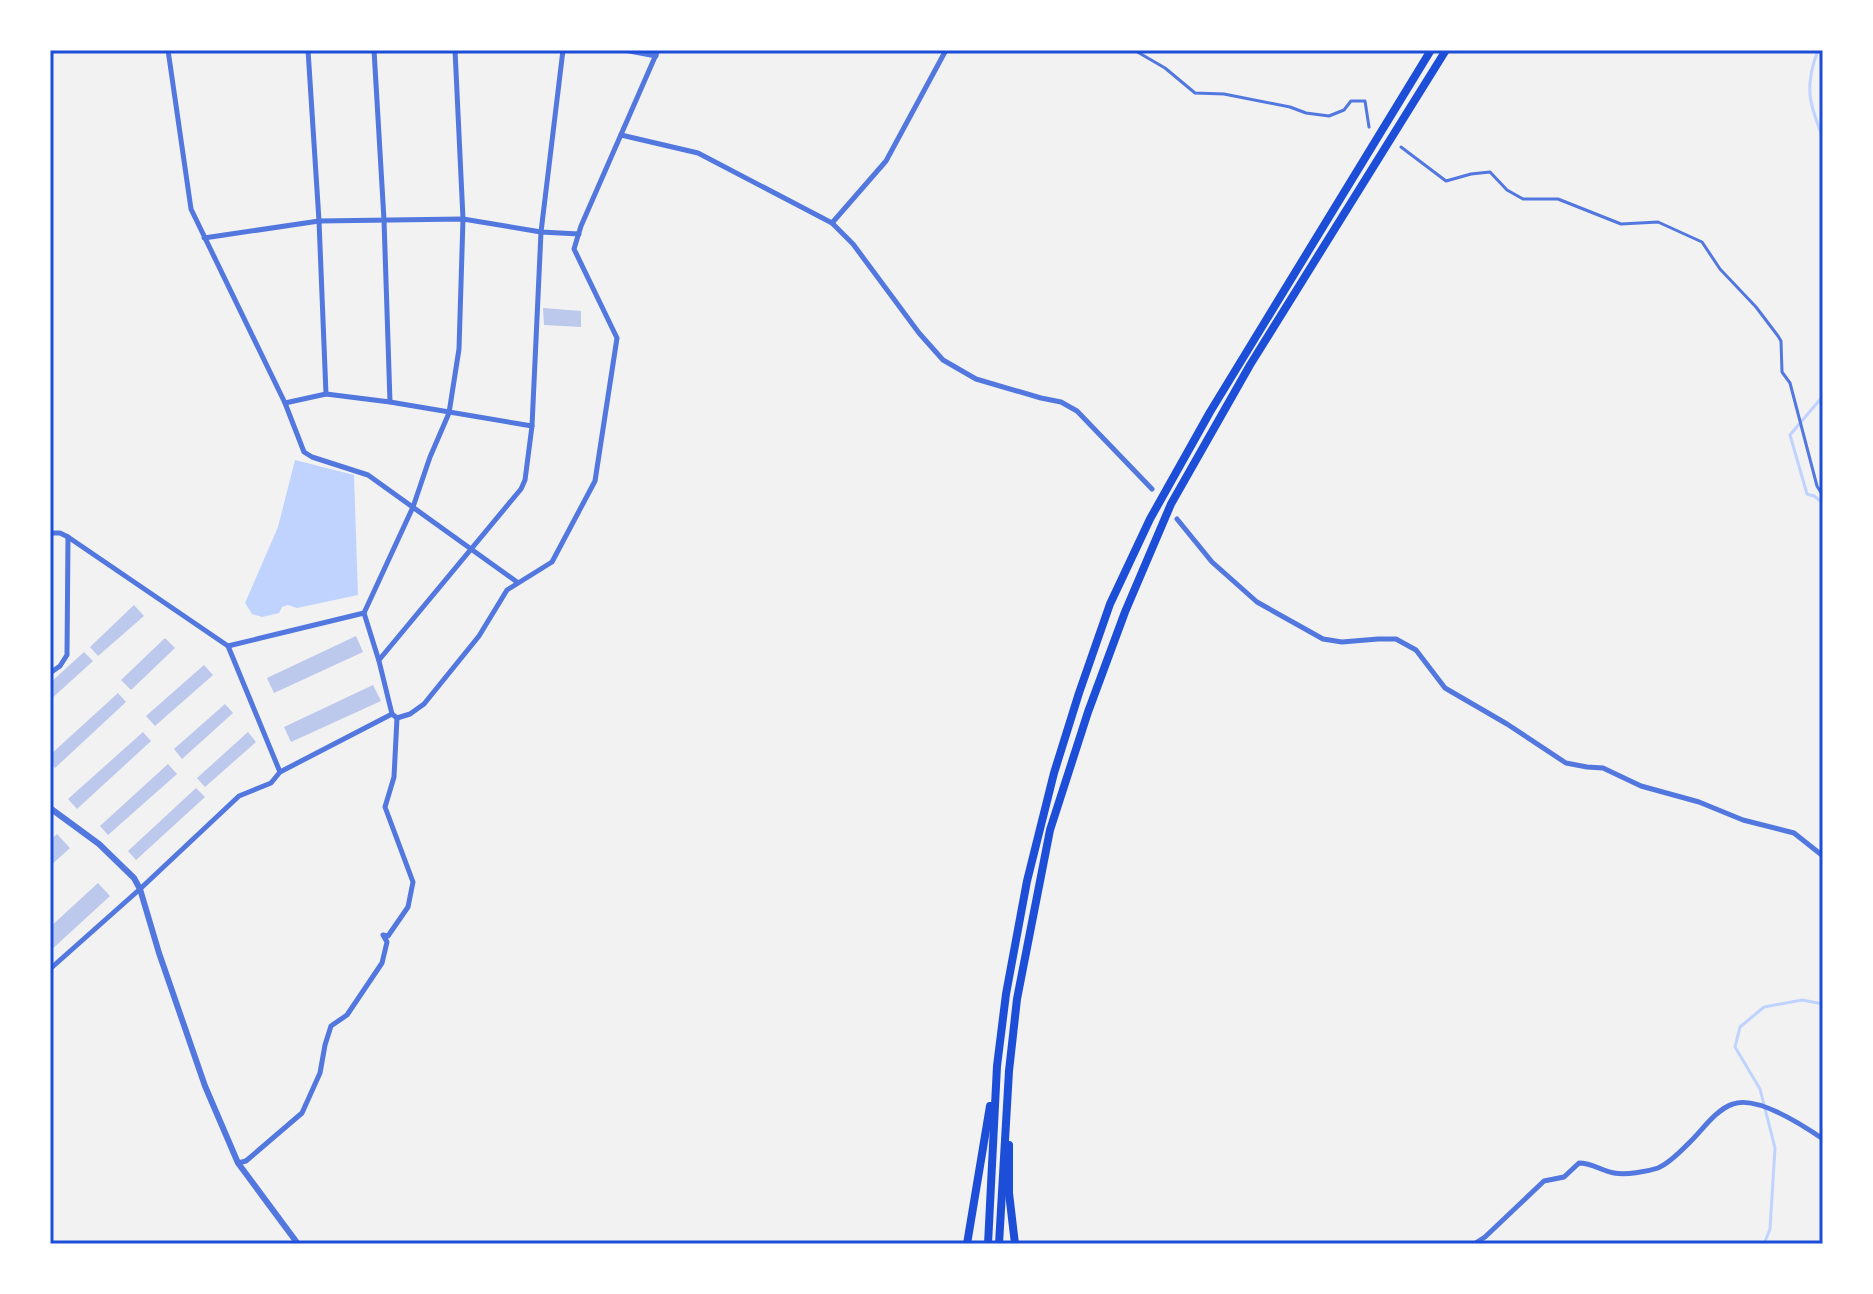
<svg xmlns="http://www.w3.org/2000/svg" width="1873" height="1294" viewBox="0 0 1873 1294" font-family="Signika,sans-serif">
<rect width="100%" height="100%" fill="#f2f2f2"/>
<!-- water -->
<path fill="#bfd3fe" d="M 295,460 L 354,475 L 358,595 L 297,608 L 288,605 L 282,607 L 279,613 L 262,617 L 252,614 L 245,603 L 278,527 Z"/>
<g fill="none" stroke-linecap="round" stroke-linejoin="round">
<!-- stream -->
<g stroke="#bfd3fe" stroke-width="3">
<path d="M 1818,50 C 1804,87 1809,103 1823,138"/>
<path d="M 1823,396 L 1790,435 L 1807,494 L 1814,496 L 1823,503"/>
<path d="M 1764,1244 L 1770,1229 L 1775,1148 L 1760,1089 L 1735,1047 L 1740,1027 L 1764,1007 L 1802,1000 L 1823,1004"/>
</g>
</g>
<!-- building -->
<g fill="#bdc9ec">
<path d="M 543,308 L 581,311 L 581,327 L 544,325 Z"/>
<path d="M 134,605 L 144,616 L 98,656 L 90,647 Z"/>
<path d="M 356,636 L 363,652 L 274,693 L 267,678 Z"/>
<path d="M 165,638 L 175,648 L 131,690 L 121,680 Z"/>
<path d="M 84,652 L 93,661 L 50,700 L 50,683 Z"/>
<path d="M 204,665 L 213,675 L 155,726 L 146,716 Z"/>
<path d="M 373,685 L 381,701 L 291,742 L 284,727 Z"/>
<path d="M 118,693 L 126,702 L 55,768 L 50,763 L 50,755 Z"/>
<path d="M 225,704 L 233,713 L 182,759 L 174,749 Z"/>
<path d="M 143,732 L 151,741 L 77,809 L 68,799 Z"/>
<path d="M 248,732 L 256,742 L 205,787 L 197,778 Z"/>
<path d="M 168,764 L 177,774 L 108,835 L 100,826 Z"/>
<path d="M 196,788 L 205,797 L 136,860 L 128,851 Z"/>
<path d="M 57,834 L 70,848 L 50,866 L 50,840 Z"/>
<path d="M 98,883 L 110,896 L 50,951 L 50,927 Z"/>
</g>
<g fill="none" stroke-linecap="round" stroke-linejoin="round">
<!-- service -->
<g stroke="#5277de" stroke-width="3">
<path d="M 1134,50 L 1165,68 L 1195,93 L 1224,94 L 1290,107 L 1306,113 L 1329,116 L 1344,110 L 1351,101 L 1365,101 L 1369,127"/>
<path d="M 1401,147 L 1446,181 L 1471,174 L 1490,172 L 1507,190 L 1523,199 L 1558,199 L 1621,224 L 1658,222 L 1702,242 L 1720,269 L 1756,307 L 1778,336 L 1781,341 L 1782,372 L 1790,383 L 1817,486 L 1823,496"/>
</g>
<!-- minor -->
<g stroke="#5277de" stroke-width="5">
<path d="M 168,50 L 191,209 L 285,403 L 304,452 L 312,457 L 368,475 L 517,582"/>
<path d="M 308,50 L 319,221 L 326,394"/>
<path d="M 374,50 L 384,220 L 390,402"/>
<path d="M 624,50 L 656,56"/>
<path d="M 621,135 L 698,153 L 832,223 L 853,244 L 919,333 L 943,360 L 976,379 L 1041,398 L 1061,402 L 1077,411 L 1152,489"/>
<path d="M 832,223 L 886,161 L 946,50"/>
<path d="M 204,238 L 319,221 L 463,219 L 541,232 L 579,234"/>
<path d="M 285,403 L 326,394 L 390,402 L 532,426"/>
<path d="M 1177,519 L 1212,562 L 1257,602 L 1323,639 L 1342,642 L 1378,639 L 1396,639 L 1416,650 L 1445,688 L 1507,724 L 1566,763 L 1587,767 L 1603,768 L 1641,786 L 1699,802 L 1743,820 L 1794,833 L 1823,856"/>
<path d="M 50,533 L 60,533 L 68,537 L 228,646 L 364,613"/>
<path d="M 228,646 L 280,772"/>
<path d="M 379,660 L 521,489 L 525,480 L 532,426 L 541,232 L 563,50"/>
<path d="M 50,673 L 60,666 L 67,655 L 68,537"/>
<path d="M 392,714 L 379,661 L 364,613 L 413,507 L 430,457 L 449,413 L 459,349 L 463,219 L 455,50"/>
<path d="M 50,969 L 140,889 L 239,796 L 271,783 L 280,772 L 392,714 L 397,718 L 410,714 L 424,704 L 479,636 L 507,590 L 552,562 L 595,481 L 617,338 L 574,249 L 581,226 L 658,50"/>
<path d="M 238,1163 L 246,1161 L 302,1113 L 320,1073 L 325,1045 L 331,1026 L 347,1015 L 382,963 L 387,942 L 383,935 L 388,936 L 408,907 L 413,882 L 385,807 L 394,777 L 397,718"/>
<path d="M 1474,1244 L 1485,1237 L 1544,1181 L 1564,1177 L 1579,1163 C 1592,1163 1602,1171 1614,1173 C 1626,1175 1646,1172 1658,1168 C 1670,1163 1682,1150 1691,1141 C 1703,1129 1717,1109 1733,1104 C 1757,1095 1804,1126 1823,1139"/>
</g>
<!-- tertiary -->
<path stroke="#5277de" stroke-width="6" d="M 50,808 L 99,844 L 134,878 L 140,889 L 159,953 L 205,1086 L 238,1163 L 298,1244"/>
<!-- trunk -->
<g stroke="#1d4ed8" stroke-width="8">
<path d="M 1009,1145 L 1009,1193 L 1015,1244"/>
<path d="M 967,1244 L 990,1106"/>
<path d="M 988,1244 L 997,1066 L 1006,994 L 1027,881 L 1054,773 L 1079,693 L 1110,604 L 1150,519 L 1210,412 L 1431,50"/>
<path d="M 999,1244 L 1009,1071 L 1017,999 L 1050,830 L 1088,712 L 1125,612 L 1171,504 L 1250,365 L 1446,50"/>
</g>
</g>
<!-- border -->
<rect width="1873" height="1294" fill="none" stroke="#ffffff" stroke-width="104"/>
<rect x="52" y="52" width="1769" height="1190" fill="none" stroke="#1d4ed8" stroke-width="3"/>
</svg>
